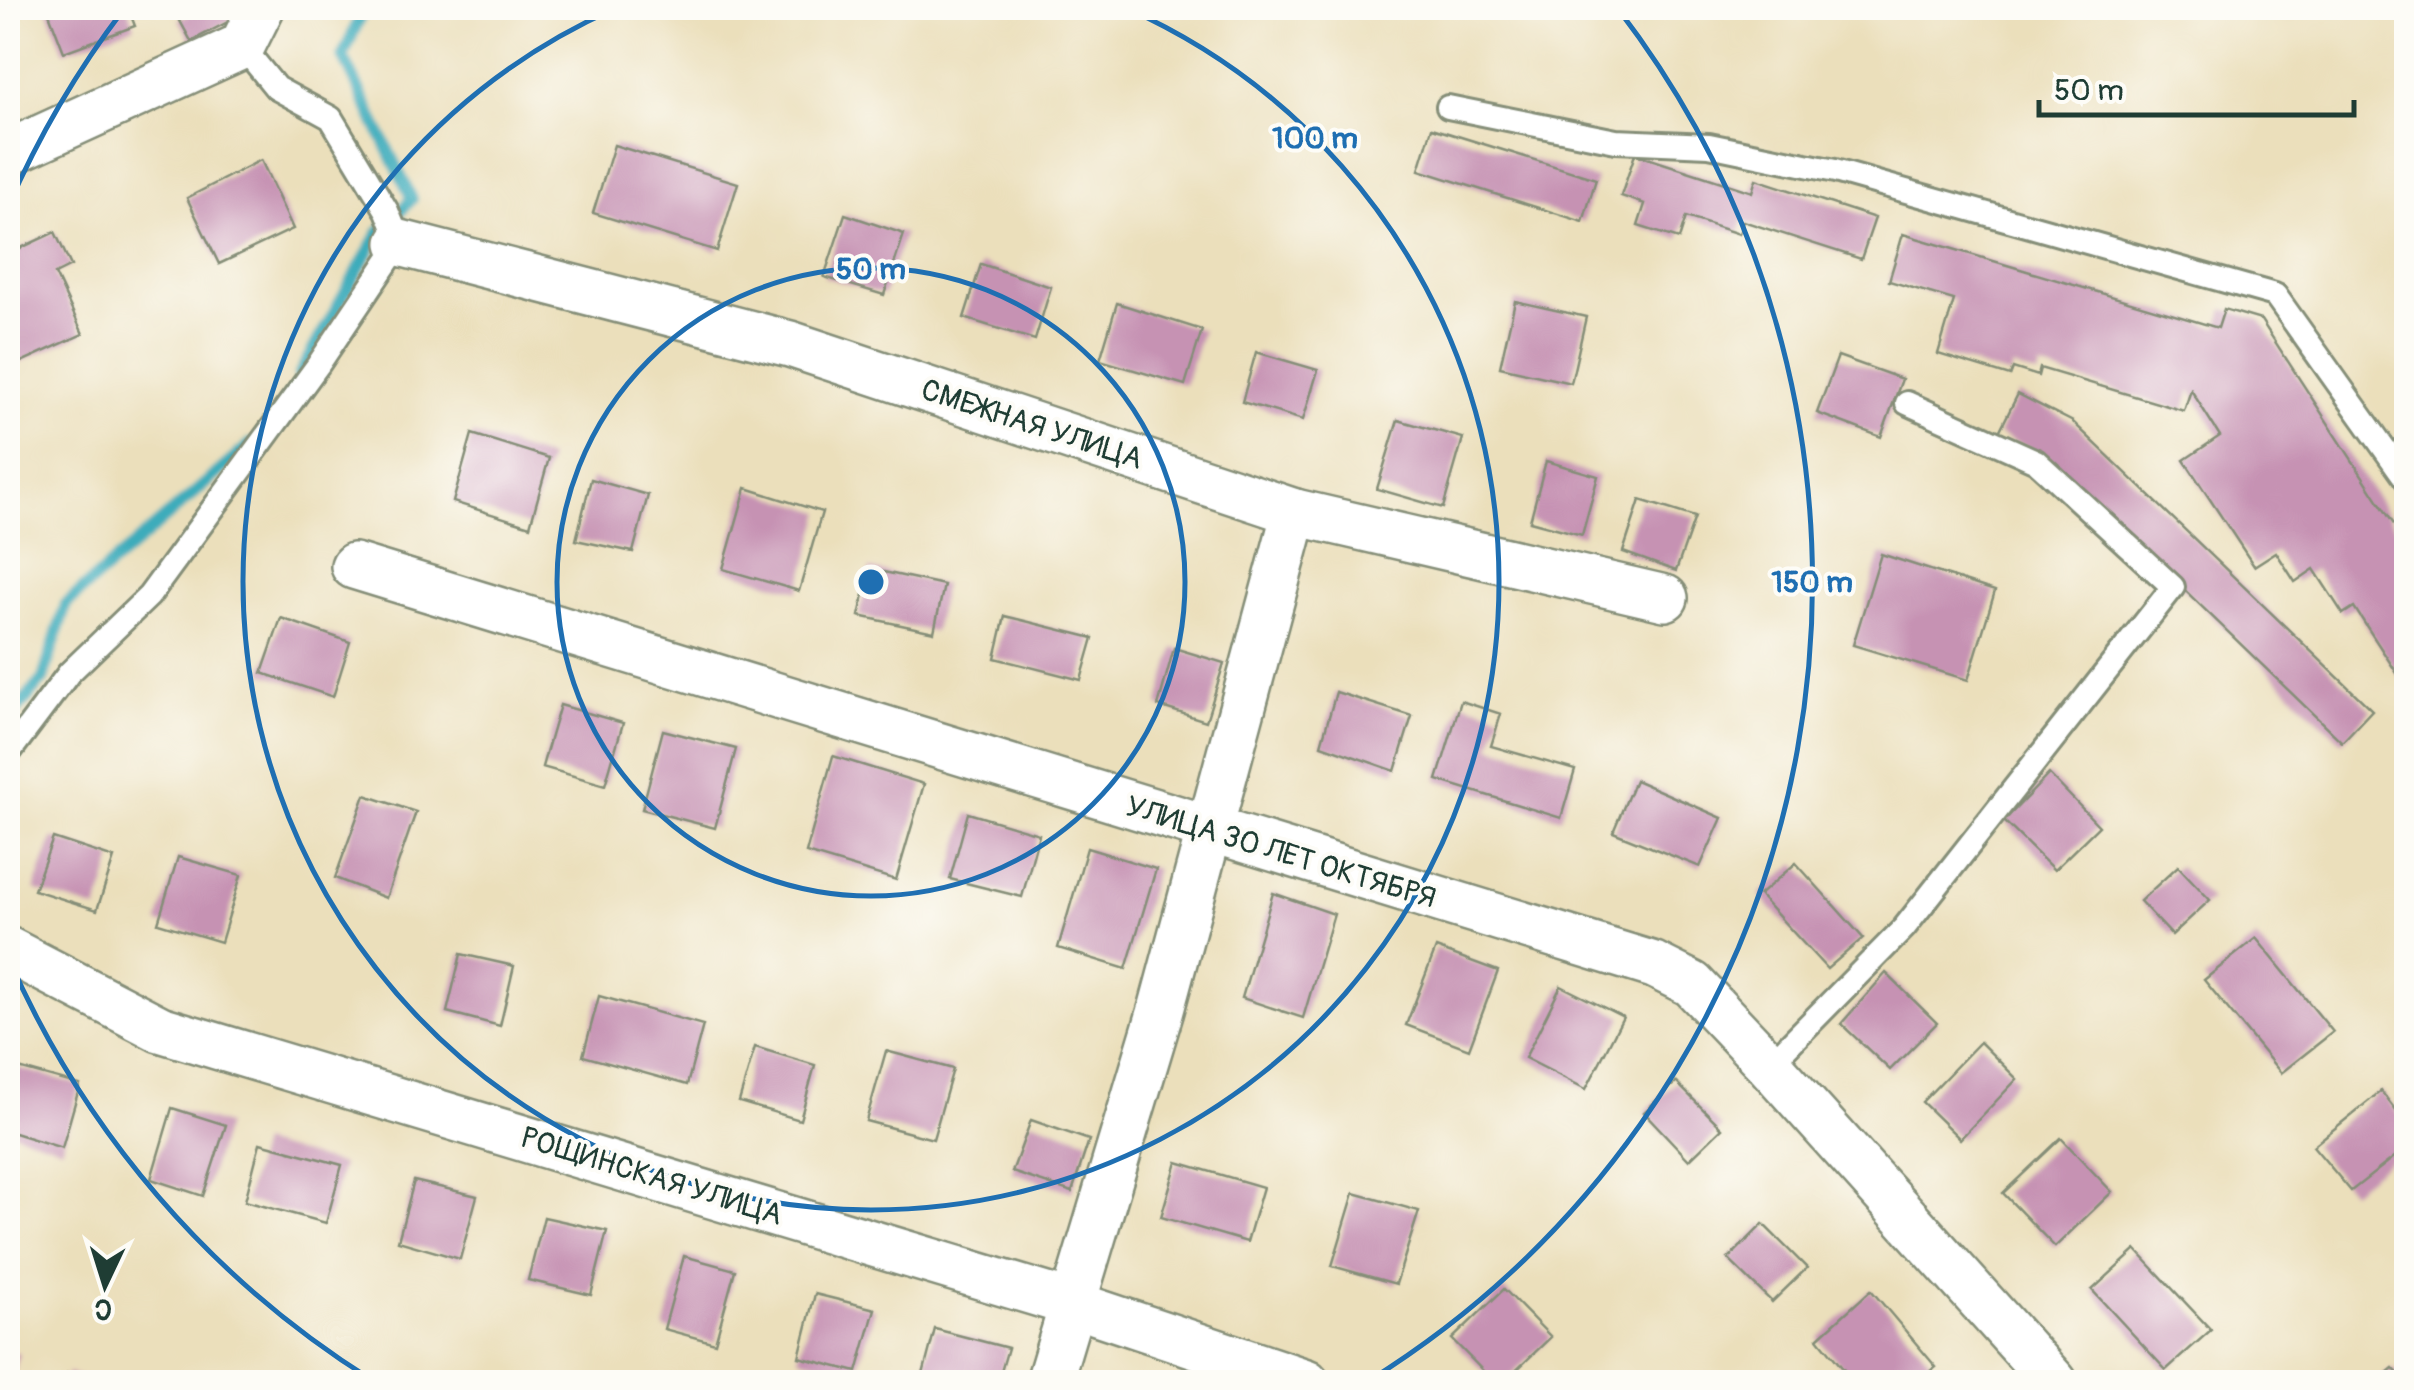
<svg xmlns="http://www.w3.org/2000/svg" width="2414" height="1390" viewBox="0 0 2414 1390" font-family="Pangolin,sans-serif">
<rect width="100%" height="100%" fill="#fdfcf7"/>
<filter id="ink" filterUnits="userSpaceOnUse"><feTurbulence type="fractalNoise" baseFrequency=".01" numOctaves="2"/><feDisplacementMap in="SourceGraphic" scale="20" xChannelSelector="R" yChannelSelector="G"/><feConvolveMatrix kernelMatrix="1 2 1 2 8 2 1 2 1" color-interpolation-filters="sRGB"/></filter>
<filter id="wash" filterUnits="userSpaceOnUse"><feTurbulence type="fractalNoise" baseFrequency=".0048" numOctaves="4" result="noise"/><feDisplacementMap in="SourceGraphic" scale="40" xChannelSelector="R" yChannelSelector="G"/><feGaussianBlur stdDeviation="2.25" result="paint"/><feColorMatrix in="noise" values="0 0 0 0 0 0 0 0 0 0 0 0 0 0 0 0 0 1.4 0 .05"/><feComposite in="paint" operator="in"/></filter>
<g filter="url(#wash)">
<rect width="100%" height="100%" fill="#ebdfbb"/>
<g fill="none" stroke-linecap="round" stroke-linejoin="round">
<!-- stream -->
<g stroke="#3eacbb" stroke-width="12">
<path d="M 299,375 L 380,231 L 412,199 L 343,56 L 364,8"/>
<path d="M 8,720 L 43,679 L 66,604 L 251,444"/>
</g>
</g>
<g id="blocks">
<!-- building -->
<g fill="#c692b3">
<path d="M 47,8 L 128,8 L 135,26 L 64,52 Z"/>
<path d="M 202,8 L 239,8 L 243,14 L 191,41 L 179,19 Z"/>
<path d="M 1432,128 L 1596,179 L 1583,222 L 1419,170 Z"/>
<path d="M 614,145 L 738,183 L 717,251 L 593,213 Z"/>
<path d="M 1635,154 L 1752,192 L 1756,179 L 1875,218 L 1861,259 L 1743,221 L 1739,234 L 1686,217 L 1679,239 L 1638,226 L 1645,204 L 1621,196 Z"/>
<path d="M 261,160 L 293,229 L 219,264 L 187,198 Z"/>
<path d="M 845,214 L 904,234 L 884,295 L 824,277 Z"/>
<path d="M 55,232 L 71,266 L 55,274 L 83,334 L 8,368 L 8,254 Z"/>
<path d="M 1903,234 L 2218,328 L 2224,309 L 2261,320 L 2406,543 L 2406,687 L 2354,607 L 2343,614 L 2314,569 L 2295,582 L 2276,552 L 2254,566 L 2184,460 L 2220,436 L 2191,390 L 2184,411 L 2040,368 L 2038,376 L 2013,368 L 2010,376 L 1938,354 L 1954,300 L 1889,281 Z"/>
<path d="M 981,264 L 1051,287 L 1035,340 L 964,318 Z"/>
<path d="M 1515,301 L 1586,317 L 1571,383 L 1500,367 Z"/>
<path d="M 1117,303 L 1202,330 L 1185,385 L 1100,360 Z"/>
<path d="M 1256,352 L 1318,370 L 1303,420 L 1242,402 Z"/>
<path d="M 1838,356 L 1902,379 L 1881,437 L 1817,413 Z"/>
<path d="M 2018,394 L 2073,422 L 2372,710 L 2342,742 L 2048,458 L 1998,434 Z"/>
<path d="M 1398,420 L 1463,438 L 1443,508 L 1377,489 Z"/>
<path d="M 472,434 L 549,458 L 530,526 L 453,502 Z"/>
<path d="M 1546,461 L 1598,476 L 1582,535 L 1530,521 Z"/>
<path d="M 591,479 L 648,495 L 633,552 L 576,540 Z"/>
<path d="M 746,488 L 822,512 L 799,591 L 723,569 Z"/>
<path d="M 1640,500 L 1695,517 L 1676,571 L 1623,552 Z"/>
<path d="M 1881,554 L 1995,591 L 1968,680 L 1853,645 Z"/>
<path d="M 870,569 L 944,585 L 934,632 L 859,616 Z"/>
<path d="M 1005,616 L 1093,638 L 1081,680 L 995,658 Z"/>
<path d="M 281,618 L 350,642 L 333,697 L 262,673 Z"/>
<path d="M 1174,648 L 1224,663 L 1206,721 L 1158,706 Z"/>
<path d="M 1336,692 L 1412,716 L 1395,771 L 1321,745 Z"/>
<path d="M 1461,701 L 1501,714 L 1491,746 L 1575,770 L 1561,818 L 1437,780 Z"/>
<path d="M 560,705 L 623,723 L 605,785 L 542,767 Z"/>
<path d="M 663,730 L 736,749 L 715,828 L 642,809 Z"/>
<path d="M 833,756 L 924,784 L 896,880 L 806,853 Z"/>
<path d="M 2049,774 L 2099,826 L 2054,870 L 2004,821 Z"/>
<path d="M 1635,780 L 1722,818 L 1700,867 L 1613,832 Z"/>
<path d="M 365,795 L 416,812 L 386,898 L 335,878 Z"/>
<path d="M 968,813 L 1039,834 L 1022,897 L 950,879 Z"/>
<path d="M 53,838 L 114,858 L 97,910 L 34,890 Z"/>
<path d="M 1087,848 L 1156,869 L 1126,969 L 1058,948 Z"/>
<path d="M 178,857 L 241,875 L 221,942 L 158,923 Z"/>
<path d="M 1796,863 L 1863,938 L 1827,969 L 1759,895 Z"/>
<path d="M 2178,866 L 2210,900 L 2172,935 L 2140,901 Z"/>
<path d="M 1273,893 L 1334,914 L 1303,1018 L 1242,998 Z"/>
<path d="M 2256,938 L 2333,1032 L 2281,1073 L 2204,980 Z"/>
<path d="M 1436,948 L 1498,971 L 1469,1049 L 1406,1025 Z"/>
<path d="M 461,954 L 514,966 L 500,1026 L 447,1012 Z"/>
<path d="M 1886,973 L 1937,1023 L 1890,1070 L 1841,1024 Z"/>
<path d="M 1561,986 L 1623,1017 L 1586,1089 L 1525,1058 Z"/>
<path d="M 599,996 L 703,1025 L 687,1085 L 583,1056 Z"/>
<path d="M 1980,1042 L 2017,1079 L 1960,1139 L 1922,1102 Z"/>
<path d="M 755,1047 L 815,1065 L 800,1120 L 739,1102 Z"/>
<path d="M 886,1051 L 953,1069 L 933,1139 L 866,1121 Z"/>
<path d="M 8,1065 L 80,1085 L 62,1148 L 8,1131 Z"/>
<path d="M 1676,1082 L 1722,1128 L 1689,1160 L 1644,1112 Z"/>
<path d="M 2381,1091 L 2406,1124 L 2406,1148 L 2351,1191 L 2313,1146 Z"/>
<path d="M 172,1108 L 226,1125 L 203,1196 L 151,1179 Z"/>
<path d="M 1031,1120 L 1089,1140 L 1072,1192 L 1012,1172 Z"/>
<path d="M 2061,1138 L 2112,1192 L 2055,1247 L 2003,1193 Z"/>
<path d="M 260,1143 L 342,1165 L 326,1223 L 245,1201 Z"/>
<path d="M 1177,1162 L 1263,1187 L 1247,1242 L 1161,1217 Z"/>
<path d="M 414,1181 L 477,1196 L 460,1259 L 398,1241 Z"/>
<path d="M 1354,1193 L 1419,1211 L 1396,1284 L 1332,1266 Z"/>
<path d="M 544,1217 L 607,1231 L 591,1295 L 528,1280 Z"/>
<path d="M 1763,1224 L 1807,1268 L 1772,1302 L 1728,1259 Z"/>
<path d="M 2136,1250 L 2211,1330 L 2166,1370 L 2092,1290 Z"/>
<path d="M 684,1256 L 735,1270 L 715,1343 L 664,1329 Z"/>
<path d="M 1504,1289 L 1551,1337 L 1504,1382 L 1494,1382 L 1452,1339 Z"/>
<path d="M 1871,1290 L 1936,1367 L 1918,1382 L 1854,1382 L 1818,1338 Z"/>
<path d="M 815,1294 L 875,1309 L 857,1372 L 799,1357 Z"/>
<path d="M 935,1329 L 1008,1348 L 998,1382 L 921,1382 Z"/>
<path d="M 8,1351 L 19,1354 L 12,1382 L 8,1382 Z"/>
<path d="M 2393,1368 L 2406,1382 L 2376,1382 Z"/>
<path d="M 67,1373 L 98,1381 L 97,1382 L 65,1382 Z"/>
</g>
</g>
</g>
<g filter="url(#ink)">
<use href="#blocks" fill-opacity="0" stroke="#858e78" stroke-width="2.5"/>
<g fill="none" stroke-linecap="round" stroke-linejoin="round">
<defs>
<g id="lane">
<path d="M 1448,107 L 1616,141 L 1709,145 L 1835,171 L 2275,295 L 2406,479"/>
<path d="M 8,754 L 69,673 L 149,596 L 318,365 L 400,243 L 387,211 L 331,118 L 276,88 L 242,46"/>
<path d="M 1769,1065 L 1904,928 L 2173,587 L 2036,461 L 1907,403"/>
</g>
<g id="street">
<path d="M 8,153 L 242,46 L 261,8"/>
<path d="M 400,243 L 790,344 L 1295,512 L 1665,598"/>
<path d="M 354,566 L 1654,965 L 1692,984 L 1769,1065 L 2054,1382"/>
<path d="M 8,950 L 160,1029 L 1070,1303 L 1306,1382"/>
<path d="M 1049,1382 L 1161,1010 L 1295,512"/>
</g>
</defs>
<!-- lane casing -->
<use href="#lane" stroke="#858e78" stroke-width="28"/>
<!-- street casing -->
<use href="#street" stroke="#858e78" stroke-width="50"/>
<!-- lane -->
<use href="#lane" stroke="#fff" stroke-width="22"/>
<!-- street -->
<use href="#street" stroke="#fff" stroke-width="45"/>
</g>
</g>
<!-- distance rings -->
<g fill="none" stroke="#1f6fb2" stroke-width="5">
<circle cx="871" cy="582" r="314"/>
<path d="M1126 8A628 628 0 1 1 616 8"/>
<path d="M372 1380A941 941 0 0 1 8 957M8 207A941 941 0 0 1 124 9M1618 9A941 941 0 0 1 1370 1380"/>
</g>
<g text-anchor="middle" stroke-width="8" stroke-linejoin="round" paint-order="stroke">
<!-- street labels -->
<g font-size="30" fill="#1f3d34" stroke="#fdfcf7">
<text transform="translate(1032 424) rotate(18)" y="10">СМЕЖНАЯ УЛИЦА</text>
<text transform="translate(1281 852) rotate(17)" y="10">УЛИЦА 30 ЛЕТ ОКТЯБРЯ</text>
<text transform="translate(652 1176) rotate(17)" y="10">РОЩИНСКАЯ УЛИЦА</text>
</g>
</g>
<circle cx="871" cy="582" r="15" fill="#1f6fb2" stroke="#fdfcf7" stroke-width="5"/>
<g font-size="30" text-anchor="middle" font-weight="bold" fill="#1f6fb2" stroke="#fdfcf7" stroke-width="8" stroke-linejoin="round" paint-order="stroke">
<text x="1315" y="148">100 m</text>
<text x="871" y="279">50 m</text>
<text x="1812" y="592">150 m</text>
</g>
<!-- margin -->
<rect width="2414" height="1390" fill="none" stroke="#fdfcf7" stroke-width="40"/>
<!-- north arrow -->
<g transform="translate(105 1285) rotate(184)" stroke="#fdfcf7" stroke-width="8" paint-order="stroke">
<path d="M0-8L18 38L0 25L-18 38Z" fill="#1f3d34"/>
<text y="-15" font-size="28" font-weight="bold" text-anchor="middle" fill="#1f3d34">С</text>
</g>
<!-- scale -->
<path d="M2039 100v15h315v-15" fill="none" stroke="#1f3d34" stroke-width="5"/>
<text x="2054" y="100" font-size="30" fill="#1f3d34" stroke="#fdfcf7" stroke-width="8" paint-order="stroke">50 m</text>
</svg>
